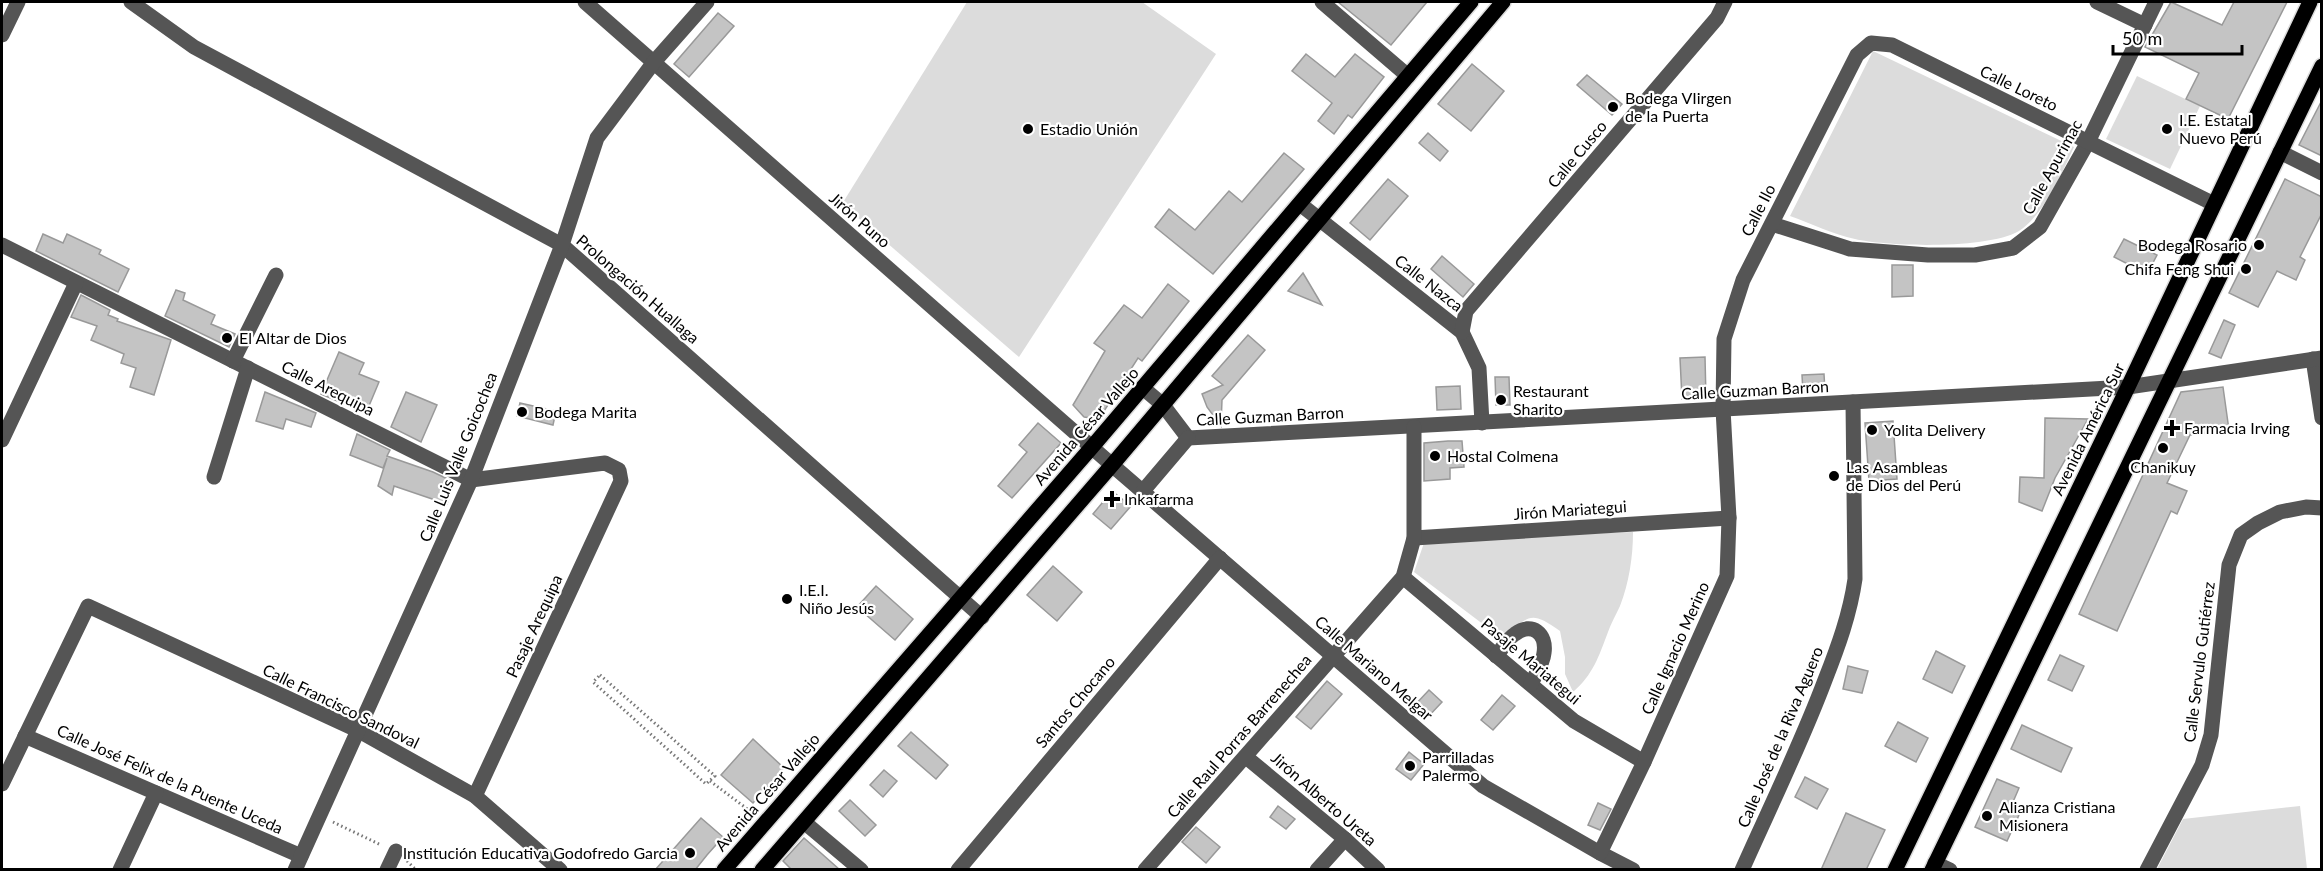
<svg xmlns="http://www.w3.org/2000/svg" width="2323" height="871" viewBox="0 0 2323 871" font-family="Lato,sans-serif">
<rect width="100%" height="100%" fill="#fff"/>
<!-- green -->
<g fill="#dcdcdc">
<path d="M 967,2 L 1142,2 L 1216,54 L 1019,357 L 842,204 Z"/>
<path d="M 1873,51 L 2074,147 C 2062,173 2043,216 2019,231 C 1989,249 1889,247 1855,239 C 1833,234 1812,224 1790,216 Z"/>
<path d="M 2137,76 L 2200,106 L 2170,169 L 2106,139 Z"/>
<path d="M 1633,532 C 1633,557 1629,583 1620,606 C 1616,615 1611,623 1608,632 C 1599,656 1593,675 1573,692 L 1565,674 L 1565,657 L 1560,631 C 1526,606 1529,621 1500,637 L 1414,572 L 1425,540 Z"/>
<path d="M 2300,806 L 2307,869 L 2157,869 L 2183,819 Z"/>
</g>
<!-- building -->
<g fill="#c4c4c4" stroke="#999" stroke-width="1.5">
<path d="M 1338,2 L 1427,2 L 1391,45 Z"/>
<path d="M 2171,2 L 2222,25 L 2234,2 L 2287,2 L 2228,119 L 2186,99 L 2199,73 L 2145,47 Z"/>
<path d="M 718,13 L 734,26 L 689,77 L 674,64 Z"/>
<path d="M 1306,54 L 1335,77 L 1355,54 L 1384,77 L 1352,118 L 1348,115 L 1334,134 L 1318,121 L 1332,103 L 1292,71 Z"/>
<path d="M 1472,64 L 1504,91 L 1471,131 L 1438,104 Z"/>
<path d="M 1587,75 L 1622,104 L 1612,115 L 1577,85 Z"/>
<path d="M 2322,100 L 2322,156 L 2299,145 Z"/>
<path d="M 1428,133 L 1448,151 L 1440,161 L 1419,143 Z"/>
<path d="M 1284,153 L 1304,169 L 1213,274 L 1155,227 L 1169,209 L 1195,230 L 1229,191 L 1242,202 Z"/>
<path d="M 1388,179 L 1408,196 L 1370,240 L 1350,223 Z"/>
<path d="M 2285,179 L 2322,197 L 2322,213 L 2300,257 L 2305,260 L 2296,280 L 2277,271 L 2258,307 L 2229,293 Z"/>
<path d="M 43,234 L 63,243 L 67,234 L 101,250 L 99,254 L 129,269 L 118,292 L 36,251 Z"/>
<path d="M 2124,239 L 2157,255 L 2147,274 L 2114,257 Z"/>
<path d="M 1442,256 L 1474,284 L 1463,297 L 1431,269 Z"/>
<path d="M 1892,265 L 1913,265 L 1913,296 L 1892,297 Z"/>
<path d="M 1303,273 L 1322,305 L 1288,291 Z"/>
<path d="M 1168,284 L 1189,301 L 1142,361 L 1138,358 L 1099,419 L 1084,417 L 1073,405 L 1105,351 L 1094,343 L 1124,305 L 1142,318 Z"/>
<path d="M 176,290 L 185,293 L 183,300 L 215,315 L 211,324 L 235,334 L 229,347 L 165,316 Z"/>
<path d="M 81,295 L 110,310 L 108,315 L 118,319 L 117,321 L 171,340 L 154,395 L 130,387 L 136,368 L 121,363 L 124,354 L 91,340 L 97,326 L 71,317 Z"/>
<path d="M 2224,320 L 2235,325 L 2221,358 L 2209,353 Z"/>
<path d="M 1248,335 L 1265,350 L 1222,400 L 1221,426 L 1207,407 L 1202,394 L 1223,385 L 1212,376 Z"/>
<path d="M 339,352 L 364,363 L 359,374 L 379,382 L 366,413 L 321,394 Z"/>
<path d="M 1705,357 L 1706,399 L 1682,399 L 1680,358 Z"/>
<path d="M 1824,374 L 1825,391 L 1803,392 L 1802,375 Z"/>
<path d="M 1495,377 L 1509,377 L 1510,405 L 1496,405 Z"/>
<path d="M 1460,386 L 1461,409 L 1437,410 L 1436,387 Z"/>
<path d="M 2223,387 L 2229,430 L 2190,435 L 2167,483 L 2187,491 L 2177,514 L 2171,511 L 2117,631 L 2079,614 L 2181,392 Z"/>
<path d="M 265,392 L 316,413 L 311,427 L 286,419 L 283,429 L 256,421 Z"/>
<path d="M 406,392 L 437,405 L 421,442 L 391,427 Z"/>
<path d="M 520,403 L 556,411 L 553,425 L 517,416 Z"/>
<path d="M 2045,418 L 2088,419 L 2055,478 L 2042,511 L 2019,502 L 2020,477 L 2044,478 Z"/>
<path d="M 1893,421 L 1897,479 L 1869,481 L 1865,423 Z"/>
<path d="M 1038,423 L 1061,443 L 1012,498 L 998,486 L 1027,452 L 1019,445 Z"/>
<path d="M 357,434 L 390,450 L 387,456 L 433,472 L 454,482 L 447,504 L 394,486 L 392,495 L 378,486 L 387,458 L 383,468 L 350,455 Z"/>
<path d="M 1448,441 L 1462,441 L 1464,467 L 1450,468 L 1450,479 L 1424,481 L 1424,443 Z"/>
<path d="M 1112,491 L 1131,506 L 1111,529 L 1093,514 Z"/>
<path d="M 1053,566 L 1082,592 L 1057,621 L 1027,595 Z"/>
<path d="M 876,586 L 913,619 L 895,640 L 857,607 Z"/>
<path d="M 1936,651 L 1965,666 L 1952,693 L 1923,679 Z"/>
<path d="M 2060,655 L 2084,666 L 2072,691 L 2048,680 Z"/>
<path d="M 1848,666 L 1868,671 L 1862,693 L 1843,689 Z"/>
<path d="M 1327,681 L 1342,694 L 1311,729 L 1296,717 Z"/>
<path d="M 1429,690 L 1442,702 L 1427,718 L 1414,706 Z"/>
<path d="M 1502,695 L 1515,706 L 1493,730 L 1481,720 Z"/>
<path d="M 1898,722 L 1928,738 L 1916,762 L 1885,746 Z"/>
<path d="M 2022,725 L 2072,748 L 2061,772 L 2011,749 Z"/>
<path d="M 911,732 L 948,765 L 936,779 L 898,746 Z"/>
<path d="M 753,739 L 784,768 L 753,803 L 721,775 Z"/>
<path d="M 1409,752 L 1424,764 L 1411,780 L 1396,769 Z"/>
<path d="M 884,770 L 897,781 L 883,797 L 870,785 Z"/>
<path d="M 1805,777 L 1828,789 L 1817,809 L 1795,797 Z"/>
<path d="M 1997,779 L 2019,788 L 2010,809 L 2020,813 L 2007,841 L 1975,827 Z"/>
<path d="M 850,800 L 876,825 L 865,836 L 839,811 Z"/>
<path d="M 1598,803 L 1611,809 L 1600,830 L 1588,825 Z"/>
<path d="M 1278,806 L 1295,819 L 1286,829 L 1270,817 Z"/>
<path d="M 1846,813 L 1885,830 L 1866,870 L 1821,870 Z"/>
<path d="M 701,818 L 723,837 L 707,855 L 695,870 L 655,870 Z"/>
<path d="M 1196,827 L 1220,847 L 1206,863 L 1182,842 Z"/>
<path d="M 804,838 L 840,870 L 792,870 L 783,861 Z"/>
</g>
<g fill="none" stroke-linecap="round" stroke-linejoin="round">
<defs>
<g id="major">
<path d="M 724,870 L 1092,447 L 1471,2"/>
<path d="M 762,870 L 1112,465 L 1503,2"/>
<path d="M 1895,870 L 2128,387 L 2310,2"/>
<path d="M 1932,870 L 2322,66"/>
</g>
</defs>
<!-- major casing -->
<use href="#major" stroke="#dbdbdb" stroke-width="18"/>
<!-- path -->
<g stroke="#777" stroke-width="3" stroke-dasharray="1.5 3" stroke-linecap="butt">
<path d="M 600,675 L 715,776 L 706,784 L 593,682 Z"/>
<path d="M 710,781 L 754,814"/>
<path d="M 333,822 L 381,845"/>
<path d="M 407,861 L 416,870"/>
</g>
<!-- minor -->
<g stroke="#555" stroke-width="15">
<path d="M 131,2 L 194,47 L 562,245 L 982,617"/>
<path d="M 585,2 L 1112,465 L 1483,786 L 1600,853 L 1633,870"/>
<path d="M 1322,2 L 1408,76"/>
<path d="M 2097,2 L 2145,25"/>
<path d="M 2,35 L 18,2"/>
<path d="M 2280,152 L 2322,173"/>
<path d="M 1300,204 L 1462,332 L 1479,368 L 1482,423"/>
<path d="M 1772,224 L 1850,249 L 1928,255 L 1975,255 L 2013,248 L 2040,227 L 2088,142 L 2156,2"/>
<path d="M 2,245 L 471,480 L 605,463 L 619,470 L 621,481 L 475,796"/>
<path d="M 1462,332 L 1466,311 L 1717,18 L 1725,2"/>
<path d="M 2313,359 L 2322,418"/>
<path d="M 233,361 L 276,275"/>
<path d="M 1143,388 L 1163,405 L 1188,438"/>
<path d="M 1188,438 L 2128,387 L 2322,358"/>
<path d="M 2,440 L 76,283"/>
<path d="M 214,477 L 248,368"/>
<path d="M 1143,491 L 1188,438"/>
<path d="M 1414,538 L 1729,518"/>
<path d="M 1403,577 L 1574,721 L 1644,762"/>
<path d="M 1496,656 C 1502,649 1507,639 1515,634 C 1532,621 1547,634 1544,653 C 1543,664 1535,675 1531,684"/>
<path d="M 25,736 L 301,856"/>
<path d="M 1246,757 L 1345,839 L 1378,870"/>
<path d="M 2,784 L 88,606 L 359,731 L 475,796 L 560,870"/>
<path d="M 804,822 L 861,870"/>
<path d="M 1600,853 L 1644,762 L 1727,576 L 1729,518 L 1723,409 L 1724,339 L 1743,280 L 1857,55 L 1871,43 L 1892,45 L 2214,204"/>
<path d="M 1935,863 L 1950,870"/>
<path d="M 120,870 L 156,793"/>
<path d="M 295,870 L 471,480 L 562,245 L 597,138 L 654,62 L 707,2"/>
<path d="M 387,870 L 396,851"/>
<path d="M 958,870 L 1220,558"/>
<path d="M 1145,870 L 1403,577 L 1414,538 L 1414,427"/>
<path d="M 1317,870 L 1345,839"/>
<path d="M 1742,870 C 1770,807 1801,744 1825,680 C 1838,647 1850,614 1855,579 L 1853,402"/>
<path d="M 2147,870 L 2202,765 L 2211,735 L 2229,565 L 2241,535 L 2258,523 L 2280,512 L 2306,507 L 2322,508"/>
</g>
<!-- major -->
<use href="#major" stroke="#000" stroke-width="15"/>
</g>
<!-- markers -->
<g fill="#000" stroke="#fff" stroke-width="2">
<circle cx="1613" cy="107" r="6"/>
<circle cx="1028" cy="129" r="6"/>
<circle cx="2167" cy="129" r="6"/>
<circle cx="2259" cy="245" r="6"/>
<circle cx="2246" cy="269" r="6"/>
<circle cx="227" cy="338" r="6"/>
<circle cx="1501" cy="400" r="6"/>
<circle cx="522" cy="412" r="6"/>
<path d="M2169 419h6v6h6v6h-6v6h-6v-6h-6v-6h6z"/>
<circle cx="1872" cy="430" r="6"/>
<circle cx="2163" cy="448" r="6"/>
<circle cx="1435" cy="456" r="6"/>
<circle cx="1834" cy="476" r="6"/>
<path d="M1109 490h6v6h6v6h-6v6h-6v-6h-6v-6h6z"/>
<circle cx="787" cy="599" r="6"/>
<circle cx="1410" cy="766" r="6"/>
<circle cx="1987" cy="816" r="6"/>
<circle cx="690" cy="853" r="6"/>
</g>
<g text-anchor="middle" stroke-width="4.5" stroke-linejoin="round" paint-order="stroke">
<!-- street labels -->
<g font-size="16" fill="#000" stroke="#fff">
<text transform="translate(2019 88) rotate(26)" y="6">Calle Loreto</text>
<text transform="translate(1577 154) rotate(-50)" y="6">Calle Cusco</text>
<text transform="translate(2052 167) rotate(-61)" y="6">Calle Apurimac</text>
<text transform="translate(1758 210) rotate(-63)" y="6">Calle Ilo</text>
<text transform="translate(860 220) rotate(41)" y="6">Jirón Puno</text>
<text transform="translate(1429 283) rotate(38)" y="6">Calle Nazca</text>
<text transform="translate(638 289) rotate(41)" y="6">Prolongación Huallaga</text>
<text transform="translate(328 388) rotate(27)" y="6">Calle Arequipa</text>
<text transform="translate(1755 390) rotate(-3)" y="6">Calle Guzman Barron</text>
<text transform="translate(1270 416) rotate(-3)" y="6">Calle Guzman Barron</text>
<text transform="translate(1086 426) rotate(-49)" y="6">Avenida César Vallejo</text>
<text transform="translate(2088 429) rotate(-64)" y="6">Avenida América Sur</text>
<text transform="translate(458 457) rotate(-68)" y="6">Calle Luis Valle Goicochea</text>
<text transform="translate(1570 510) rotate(-4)" y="6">Jirón Mariategui</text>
<text transform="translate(534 626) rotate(-65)" y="6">Pasaje Arequipa</text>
<text transform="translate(1675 648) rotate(-66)" y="6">Calle Ignacio Merino</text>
<text transform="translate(1531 661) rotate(40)" y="6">Pasaje Mariategui</text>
<text transform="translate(2199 662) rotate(-83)" y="6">Calle Servulo Gutiérrez</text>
<text transform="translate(1374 668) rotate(41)" y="6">Calle Mariano Melgar</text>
<text transform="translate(1075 702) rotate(-50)" y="6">Santos Chocano</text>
<text transform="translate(341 706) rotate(26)" y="6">Calle Francisco Sandoval</text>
<text transform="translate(1239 736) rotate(-49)" y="6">Calle Raul Porras Barrenechea</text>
<text transform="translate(1780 737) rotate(-67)" y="6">Calle José de la Riva Aguero</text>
<text transform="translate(170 779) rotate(24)" y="6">Calle José Felix de la Puente Uceda</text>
<text transform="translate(767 792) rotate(-49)" y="6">Avenida César Vallejo</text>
<text transform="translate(1324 799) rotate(41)" y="6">Jirón Alberto Ureta</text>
</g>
<!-- poi labels -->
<g font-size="16" fill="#000" stroke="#fff" text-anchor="start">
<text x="1625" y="104">Bodega VIirgen<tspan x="1625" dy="18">de la Puerta</tspan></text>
<text x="2179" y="126">I.E. Estatal<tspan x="2179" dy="18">Nuevo Perú</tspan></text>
<text x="1040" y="135">Estadio Unión</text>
<text x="2247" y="251" text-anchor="end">Bodega Rosario</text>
<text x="2234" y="275" text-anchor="end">Chifa Feng Shui</text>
<text x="239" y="344">El Altar de Dios</text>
<text x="1513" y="397">Restaurant<tspan x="1513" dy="18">Sharito</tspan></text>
<text x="534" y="418">Bodega Marita</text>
<text x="2184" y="434">Farmacia Irving</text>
<text x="1884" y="436">Yolita Delivery</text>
<text x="1447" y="462">Hostal Colmena</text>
<text x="1846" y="473">Las Asambleas<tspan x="1846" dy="18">de Dios del Perú</tspan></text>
<text x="2163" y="473" text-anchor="middle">Chanikuy</text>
<text x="1124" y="505">Inkafarma</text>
<text x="799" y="596">I.E.I.<tspan x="799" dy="18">Niño Jesús</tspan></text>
<text x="1422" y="763">Parrilladas<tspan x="1422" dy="18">Palermo</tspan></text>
<text x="1999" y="813">Alianza Cristiana<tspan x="1999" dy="18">Misionera</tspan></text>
<text x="678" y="859" text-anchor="end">Institución Educativa Godofredo Garcia</text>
</g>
</g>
<!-- border -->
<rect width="2323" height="871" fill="none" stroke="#000000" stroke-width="6"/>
<!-- scale -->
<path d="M2113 45v9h129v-9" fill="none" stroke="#000000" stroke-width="3"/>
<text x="2122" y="45" font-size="18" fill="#000000" stroke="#ffffff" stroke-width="4.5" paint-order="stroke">50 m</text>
</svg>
